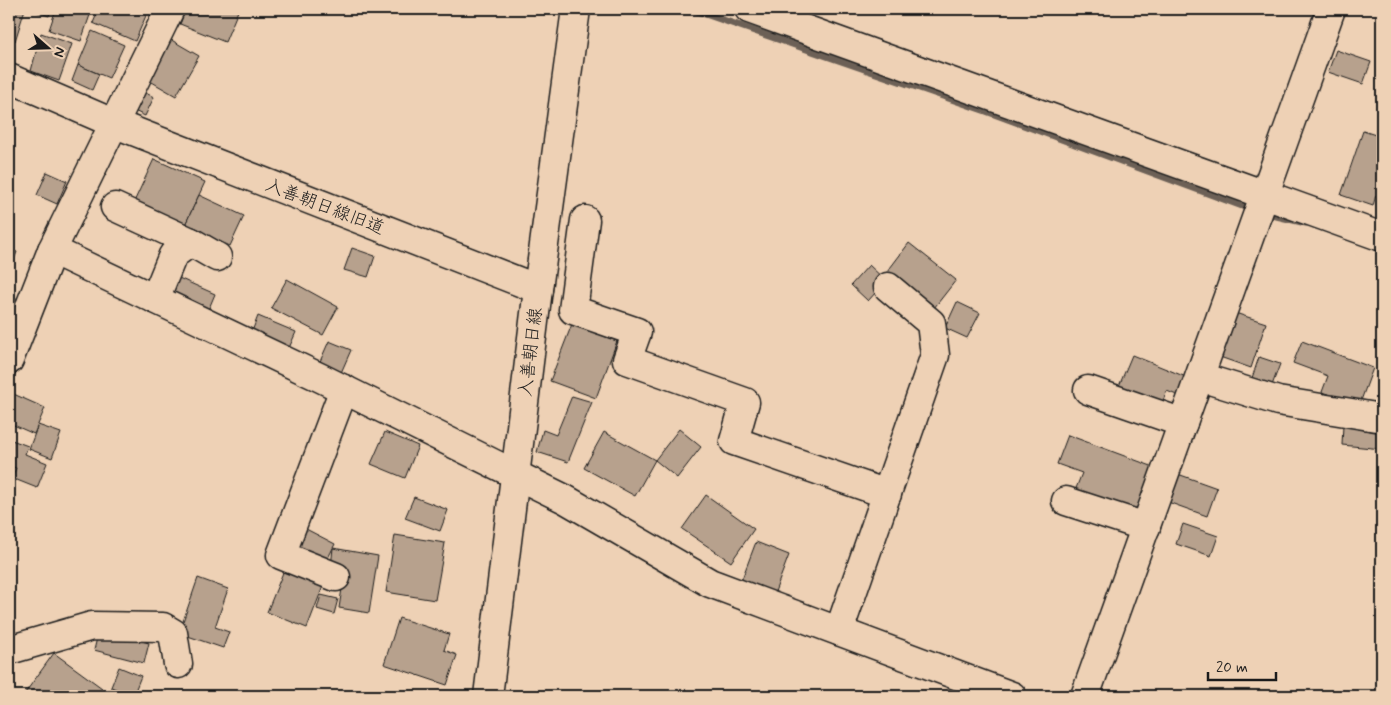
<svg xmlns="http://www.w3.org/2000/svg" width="1391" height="705" viewBox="0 0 1391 705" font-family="Mynerve,'Klee One',sans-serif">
<rect width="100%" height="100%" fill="#eed1b5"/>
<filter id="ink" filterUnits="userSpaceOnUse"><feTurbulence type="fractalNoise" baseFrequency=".02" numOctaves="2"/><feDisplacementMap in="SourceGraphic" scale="10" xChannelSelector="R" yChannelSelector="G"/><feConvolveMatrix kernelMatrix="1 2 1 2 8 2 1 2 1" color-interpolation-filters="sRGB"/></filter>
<g filter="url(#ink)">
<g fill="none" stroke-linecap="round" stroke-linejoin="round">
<!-- stream -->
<g stroke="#6c6156" stroke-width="7">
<path d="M 691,9 L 986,111 L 1253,210"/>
<path d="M 1263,213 L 1306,223"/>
</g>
</g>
<!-- building -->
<g fill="#b7a18d" stroke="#1c1c1c">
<path d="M 9,9 L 25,9 L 15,41 L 9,39 Z"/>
<path d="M 30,9 L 51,9 L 49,16 Z"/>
<path d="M 56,9 L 73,9 L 90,15 L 81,41 L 49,30 Z"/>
<path d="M 99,9 L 142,9 L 148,11 L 135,41 L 93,23 Z"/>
<path d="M 186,9 L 232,9 L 238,11 L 225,42 L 180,24 Z"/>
<path d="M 92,31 L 124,45 L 109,78 L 78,65 Z"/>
<path d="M 41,33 L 72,44 L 59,81 L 31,71 Z"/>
<path d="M 168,38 L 199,56 L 176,96 L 145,78 Z"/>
<path d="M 1336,50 L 1371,62 L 1363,84 L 1328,72 Z"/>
<path d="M 78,65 L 99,74 L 92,90 L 72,81 Z"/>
<path d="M 139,90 L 154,97 L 145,116 L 130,109 Z"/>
<path d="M 1363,131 L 1382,137 L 1382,198 L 1376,195 L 1373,206 L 1341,195 Z"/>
<path d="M 154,159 L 205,182 L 185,225 L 133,204 Z"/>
<path d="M 47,172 L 67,181 L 57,204 L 37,195 Z"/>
<path d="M 199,195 L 244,216 L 230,246 L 185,225 Z"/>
<path d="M 909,243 L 956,280 L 934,308 L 887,272 Z"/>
<path d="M 352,248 L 375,256 L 368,277 L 344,270 Z"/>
<path d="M 9,249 L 17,252 L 9,272 Z"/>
<path d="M 869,265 L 886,281 L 868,301 L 851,285 Z"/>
<path d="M 172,275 L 215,294 L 207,313 L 164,294 Z"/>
<path d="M 287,279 L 338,307 L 323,335 L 271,308 Z"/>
<path d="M 957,302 L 980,313 L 967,338 L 945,328 Z"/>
<path d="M 1232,312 L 1266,323 L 1251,368 L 1217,356 Z"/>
<path d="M 258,316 L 296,332 L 286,355 L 249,339 Z"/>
<path d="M 572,324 L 617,341 L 596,398 L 550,381 Z"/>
<path d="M 329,341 L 351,350 L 340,375 L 318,366 Z"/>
<path d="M 1302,341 L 1373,368 L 1359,406 L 1322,392 L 1328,376 L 1293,363 Z"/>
<path d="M 1132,355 L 1186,377 L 1179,396 L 1167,391 L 1162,403 L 1119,386 Z"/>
<path d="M 1259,357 L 1280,364 L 1271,388 L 1251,381 Z"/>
<path d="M 9,392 L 45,408 L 34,434 L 9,423 Z"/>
<path d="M 572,396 L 592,402 L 568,462 L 537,452 L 543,430 L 556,435 Z"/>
<path d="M 38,425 L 61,433 L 52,458 L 29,449 Z"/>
<path d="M 1343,425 L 1382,427 L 1382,449 L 1342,445 Z"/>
<path d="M 679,429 L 701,447 L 677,478 L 655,460 Z"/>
<path d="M 385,432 L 418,446 L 405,478 L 371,464 Z"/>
<path d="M 604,432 L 655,460 L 635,496 L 584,468 Z"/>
<path d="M 1068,435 L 1154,467 L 1137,514 L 1075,491 L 1082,473 L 1057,464 Z"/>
<path d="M 9,439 L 28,446 L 25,454 L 47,463 L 37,488 L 12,478 L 16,468 L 9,466 Z"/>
<path d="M 1175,473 L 1217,488 L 1207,516 L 1165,501 Z"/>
<path d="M 706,495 L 754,529 L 731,562 L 682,529 Z"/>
<path d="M 414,497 L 448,510 L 440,531 L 405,518 Z"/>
<path d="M 1183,524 L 1218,536 L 1211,556 L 1176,544 Z"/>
<path d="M 306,529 L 335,544 L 325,564 L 295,548 Z"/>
<path d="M 395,535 L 445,543 L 435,600 L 386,592 Z"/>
<path d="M 756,542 L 789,555 L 773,597 L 740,584 Z"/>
<path d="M 333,548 L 378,556 L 369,613 L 339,608 L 345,569 L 331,567 Z"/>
<path d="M 286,565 L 325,581 L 307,628 L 267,612 Z"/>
<path d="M 198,578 L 228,589 L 215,627 L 229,632 L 223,648 L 179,633 Z"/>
<path d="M 321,595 L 338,599 L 334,614 L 317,609 Z"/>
<path d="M 399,618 L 449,634 L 444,650 L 457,655 L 447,685 L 384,664 Z"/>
<path d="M 99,630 L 149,643 L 144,663 L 94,650 Z"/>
<path d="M 54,653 L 102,688 L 96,696 L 30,696 L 25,693 Z"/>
<path d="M 119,667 L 141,676 L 133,696 L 111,687 Z"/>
</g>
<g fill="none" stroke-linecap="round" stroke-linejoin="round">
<defs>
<g id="minor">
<path d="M 749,9 L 1382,237"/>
<path d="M 9,78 L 113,123 L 538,289"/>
<path d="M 115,207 L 191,242"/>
<path d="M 585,220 L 573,310 L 637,332 L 627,360 L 745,402 L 734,441 L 887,494"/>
<path d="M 52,250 L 321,378 L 565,499 L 710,583 L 1012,696"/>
<path d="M 155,299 L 173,255 L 191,242 L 217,257"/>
<path d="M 9,360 L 52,250 L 170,9"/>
<path d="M 1200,377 L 1278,401 L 1382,418"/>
<path d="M 1088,390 L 1183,423"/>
<path d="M 1066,501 L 1146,527"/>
<path d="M 336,577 L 281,555 L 344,389"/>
<path d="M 839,631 L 935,355 L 931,323 L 888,287"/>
<path d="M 9,650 L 92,626 L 163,627 L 173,633 L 178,664"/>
<path d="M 1085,696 L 1331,9"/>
</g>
<path id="major" d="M 488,696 L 538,289 L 576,9"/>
</defs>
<!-- minor casing -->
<use href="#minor" stroke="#1c1c1c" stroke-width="31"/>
<!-- major casing -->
<use href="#major" stroke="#1c1c1c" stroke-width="31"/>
<!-- minor -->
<use href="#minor" stroke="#eed1b5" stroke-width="28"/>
<!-- major -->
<use href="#major" stroke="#eed1b5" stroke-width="28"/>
</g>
</g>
<g text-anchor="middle" stroke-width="4.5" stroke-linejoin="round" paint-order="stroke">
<!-- street labels -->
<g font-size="18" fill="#1c1c1c" stroke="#eed1b5">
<text transform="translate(325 206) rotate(21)" y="6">入善朝日線旧道</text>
<text transform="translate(530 352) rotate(-83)" y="6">入善朝日線</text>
</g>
</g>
<!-- margin -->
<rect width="1391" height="705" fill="none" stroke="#eed1b5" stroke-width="30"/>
<rect x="15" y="15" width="1361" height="675" fill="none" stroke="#1c1c1c" stroke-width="2" filter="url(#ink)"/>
<!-- north arrow -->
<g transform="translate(48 48) rotate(110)" stroke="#eed1b5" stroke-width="4" paint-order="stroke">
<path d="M0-4L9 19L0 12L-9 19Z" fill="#1c1c1c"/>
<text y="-8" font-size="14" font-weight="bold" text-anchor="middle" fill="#1c1c1c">N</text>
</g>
<!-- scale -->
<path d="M1208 672v8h68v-8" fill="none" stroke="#1c1c1c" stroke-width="2.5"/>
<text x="1216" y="672" font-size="15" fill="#1c1c1c" stroke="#eed1b5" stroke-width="4" paint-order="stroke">20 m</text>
</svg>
